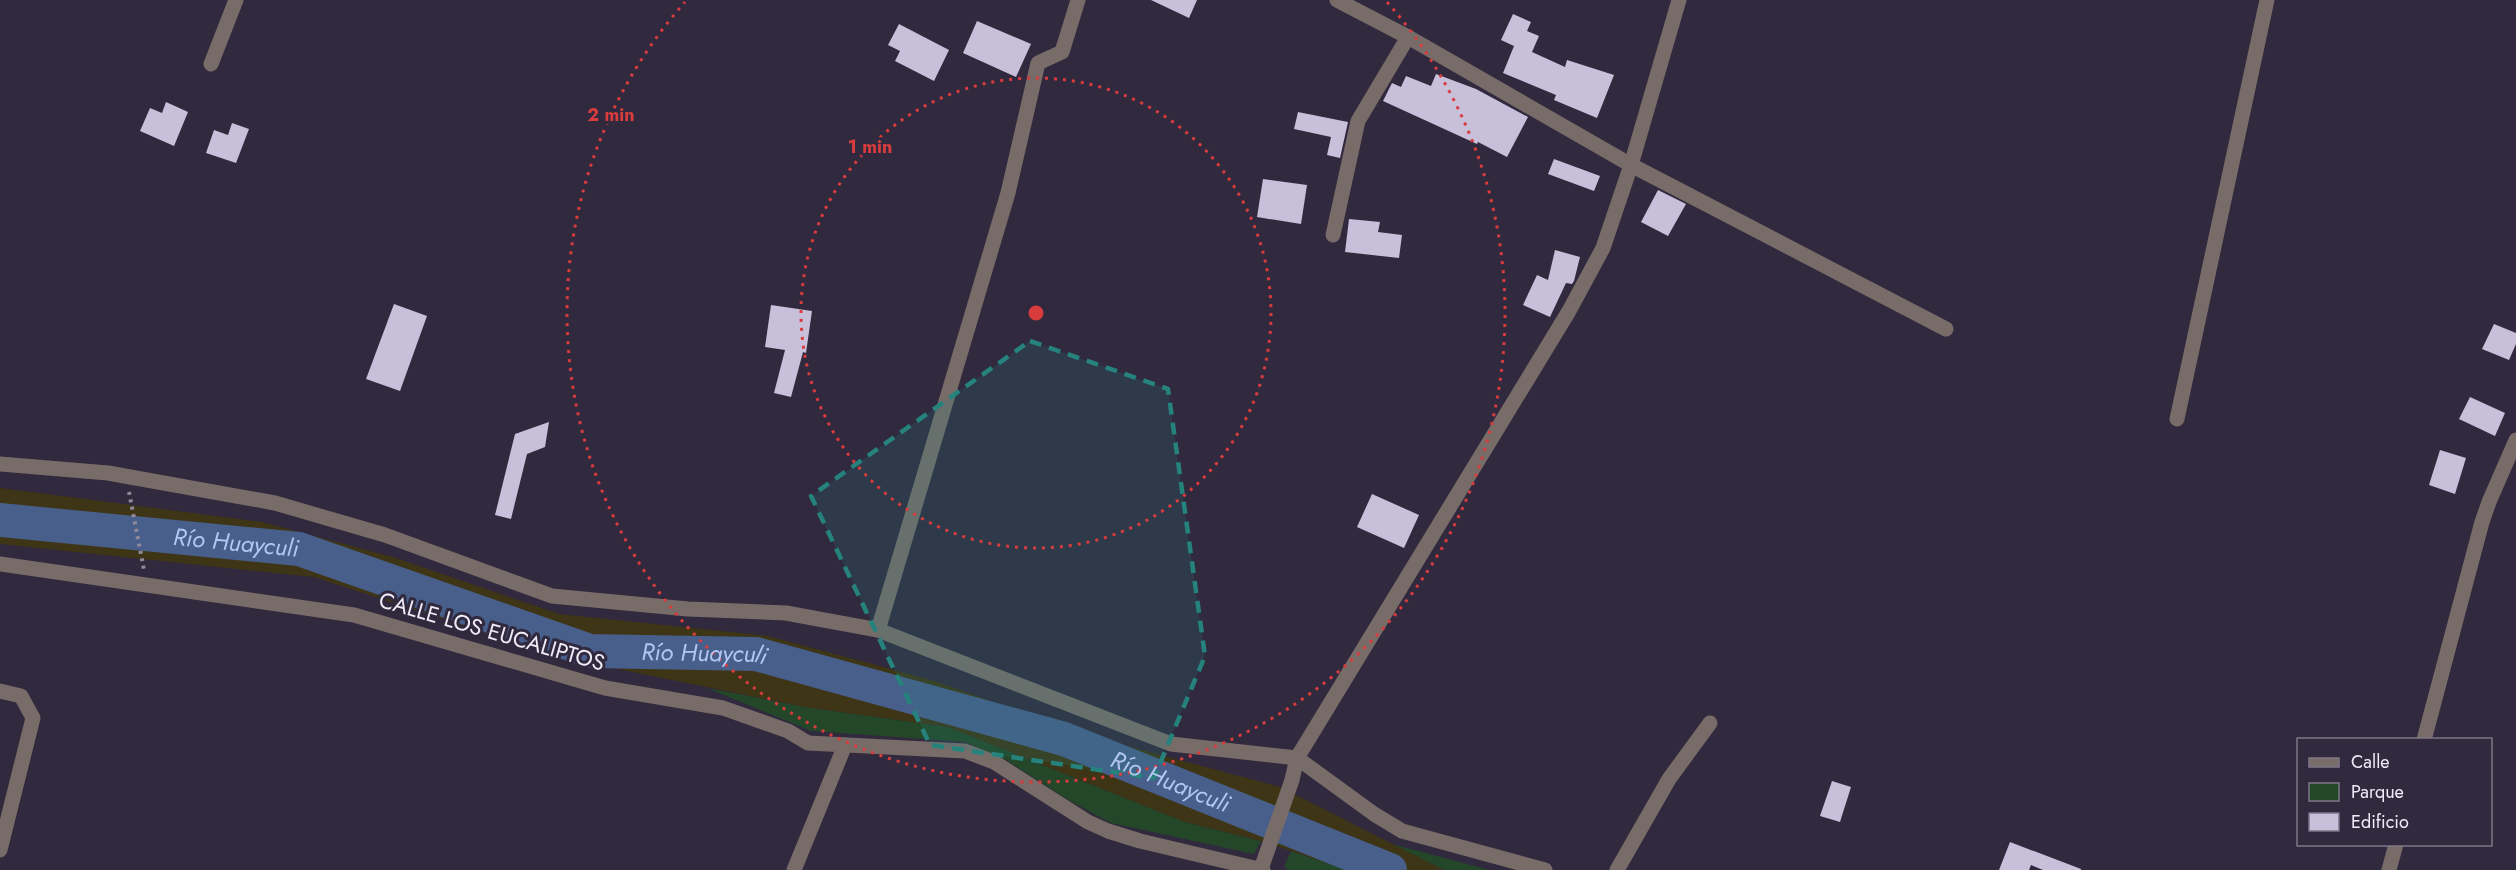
<svg xmlns="http://www.w3.org/2000/svg" width="2516" height="870" viewBox="0 0 2516 870" font-family="Jost,sans-serif">
<rect width="100%" height="100%" fill="#31293e"/>
<!-- green -->
<g fill="#244629">
<path d="M 707,688 L 805,707 L 948,727 L 1185,822 L 1261,841 L 1254,854 L 1111,823 L 1070,801 L 1006,760 L 965,742 L 811,731 Z"/>
<path d="M 1392,844 L 1489,870 L 1444,870 Z"/>
<path d="M 1291,851 L 1348,870 L 1289,870 L 1284,867 Z"/>
</g>
<!-- sand -->
<path fill="#3d3515" d="M 0,488 L 262,522 L 393,557 L 559,614 L 768,636 L 935,681 L 1086,735 L 1280,787 L 1444,870 L 1348,870 L 1261,841 L 1185,822 L 948,727 L 805,707 L 559,657 L 314,577 L 0,544 Z"/>
<g fill="none" stroke-linecap="round" stroke-linejoin="round">
<!-- river -->
<path stroke="#485e8b" stroke-width="34" id="s1" d="M 0,520 L 299,549 L 590,651 L 756,654 L 1064,739 L 1390,870"/>
</g>
<!-- building -->
<g fill="#c8c0db">
<path d="M 1151,0 L 1197,0 L 1189,18 Z"/>
<path d="M 1513,14 L 1531,22 L 1527,31 L 1539,36 L 1532,52 L 1565,67 L 1567,60 L 1614,75 L 1597,118 L 1554,100 L 1556,95 L 1503,73 L 1514,46 L 1501,40 Z"/>
<path d="M 977,21 L 1031,44 L 1016,77 L 963,53 Z"/>
<path d="M 899,24 L 949,50 L 934,81 L 895,61 L 900,51 L 888,45 Z"/>
<path d="M 1436,74 L 1476,89 L 1528,117 L 1507,157 L 1478,142 L 1477,144 L 1383,101 L 1392,83 L 1401,87 L 1406,76 L 1431,86 Z"/>
<path d="M 166,102 L 188,112 L 174,146 L 140,131 L 150,108 L 162,113 Z"/>
<path d="M 1298,112 L 1348,122 L 1340,158 L 1327,155 L 1331,137 L 1294,129 Z"/>
<path d="M 232,123 L 249,129 L 236,163 L 206,153 L 214,130 L 228,135 Z"/>
<path d="M 1554,159 L 1600,176 L 1594,191 L 1548,174 Z"/>
<path d="M 1263,179 L 1307,185 L 1301,224 L 1257,217 Z"/>
<path d="M 1658,190 L 1686,204 L 1668,236 L 1641,222 Z"/>
<path d="M 1349,219 L 1380,222 L 1378,232 L 1402,235 L 1399,258 L 1345,252 Z"/>
<path d="M 1555,250 L 1580,257 L 1574,281 L 1572,284 L 1566,283 L 1550,317 L 1523,305 L 1537,275 L 1548,280 Z"/>
<path d="M 394,304 L 427,316 L 400,391 L 366,379 Z"/>
<path d="M 771,305 L 812,311 L 806,353 L 803,352 L 791,397 L 774,393 L 785,350 L 765,347 Z"/>
<path d="M 2494,324 L 2516,333 L 2516,344 L 2509,360 L 2482,349 Z"/>
<path d="M 2470,397 L 2505,413 L 2495,436 L 2459,419 Z"/>
<path d="M 549,422 L 545,447 L 527,454 L 511,519 L 495,515 L 515,434 Z"/>
<path d="M 2440,450 L 2466,458 L 2455,494 L 2429,485 Z"/>
<path d="M 1372,494 L 1419,515 L 1404,548 L 1357,527 Z"/>
<path d="M 1832,781 L 1851,787 L 1840,822 L 1820,816 Z"/>
<path d="M 2010,842 L 2081,869 L 2081,870 L 2043,870 L 2031,865 L 2029,870 L 1999,870 Z"/>
</g>
<g fill="none" stroke-linecap="round" stroke-linejoin="round">
<!-- path -->
<path stroke="#8f899a" stroke-width="4" stroke-dasharray="3 4.5" stroke-linecap="butt" d="M 129,492 L 144,570"/>
<!-- minor -->
<g stroke="#786c68" stroke-width="15">
<path d="M 1337,0 L 1408,37 L 1631,165 L 1946,329"/>
<path d="M 211,64 L 236,0"/>
<path d="M 1333,235 L 1358,121 L 1408,37"/>
<path d="M 2177,419 L 2267,0"/>
<path d="M 0,464 L 108,473 L 275,503 L 385,535 L 552,596 L 688,609 L 786,613 L 878,630 L 1171,744 L 1297,758 L 1374,814 L 1402,831 L 1545,870"/>
<path d="M 0,564 L 354,615 L 605,688 L 723,708 L 788,731 L 808,743 L 965,751 L 994,762 L 1088,822 L 1108,831 L 1140,841 L 1263,870"/>
<path d="M 878,630 L 1008,193 L 1038,63 L 1062,52 L 1078,0"/>
<path d="M 0,691 L 21,696 L 33,718 L 0,850"/>
<path d="M 2424,740 L 2482,522 L 2489,502 L 2516,440"/>
<path d="M 1261,869 L 1292,780 L 1297,758 L 1569,311 L 1603,248 L 1631,165 L 1679,0"/>
<path d="M 794,870 L 845,745"/>
<path d="M 1617,870 L 1669,779 L 1710,723"/>
<path d="M 2389,870 L 2396,844"/>
</g>
</g>
<!-- marked area -->
<path fill="#25827c" fill-opacity="0.2" stroke="#25827c" stroke-width="4.5" stroke-dasharray="12 8" stroke-linejoin="round" d="M 1030,341 L 1168,389 L 1205,656 L 1154,778 L 930,745 L 811,496 Z"/>
<!-- distance rings -->
<g fill="none" stroke="#d83c3d" stroke-width="3" stroke-dasharray="3 6">
<circle cx="1036" cy="313" r="235"/>
<path d="M1387 2A469 469 0 1 1 685 2"/>
</g>
<g text-anchor="middle" stroke-width="6" stroke-linejoin="round" paint-order="stroke">
<!-- street labels -->
<g font-size="22" fill="#efebf8" stroke="#31293e">
<text transform="translate(492 631) rotate(16)" y="8">CALLE LOS EUCALIPTOS</text>
</g>
<!-- water labels -->
<g font-size="24" font-style="italic" fill="#b1c7f1" stroke="#31293e">
<text dy="8" stroke="none"><textPath href="#s1" startOffset="237">Río Huayculi</textPath></text>
<text dy="8" stroke="none"><textPath href="#s1" startOffset="723">Río Huayculi</textPath></text>
<text dy="8" stroke="none"><textPath href="#s1" startOffset="1209">Río Huayculi</textPath></text>
</g>
</g>
<circle cx="1036" cy="313" r="9" fill="#d83c3d" stroke="#31293e" stroke-width="3"/>
<g font-size="18" text-anchor="middle" font-weight="bold" fill="#d83c3d" stroke="#31293e" stroke-width="6" stroke-linejoin="round" paint-order="stroke">
<text x="611" y="121">2 min</text>
<text x="870" y="153">1 min</text>
</g>
<!-- legend -->
<rect x="2297" y="738" width="195" height="108" fill="#31293e" stroke="#7d7788" stroke-width="1.5"/>
<rect x="2309" y="758" width="30" height="9" fill="#786c68" stroke="#7d7788" stroke-width="1.5"/>
<text x="2351" y="768" font-size="18" fill="#efebf8">Calle</text>
<rect x="2309" y="783" width="30" height="18" fill="#244629" stroke="#7d7788" stroke-width="1.5"/>
<text x="2351" y="798" font-size="18" fill="#efebf8">Parque</text>
<rect x="2309" y="813" width="30" height="18" fill="#c8c0db" stroke="#7d7788" stroke-width="1.5"/>
<text x="2351" y="828" font-size="18" fill="#efebf8">Edificio</text>
</svg>
